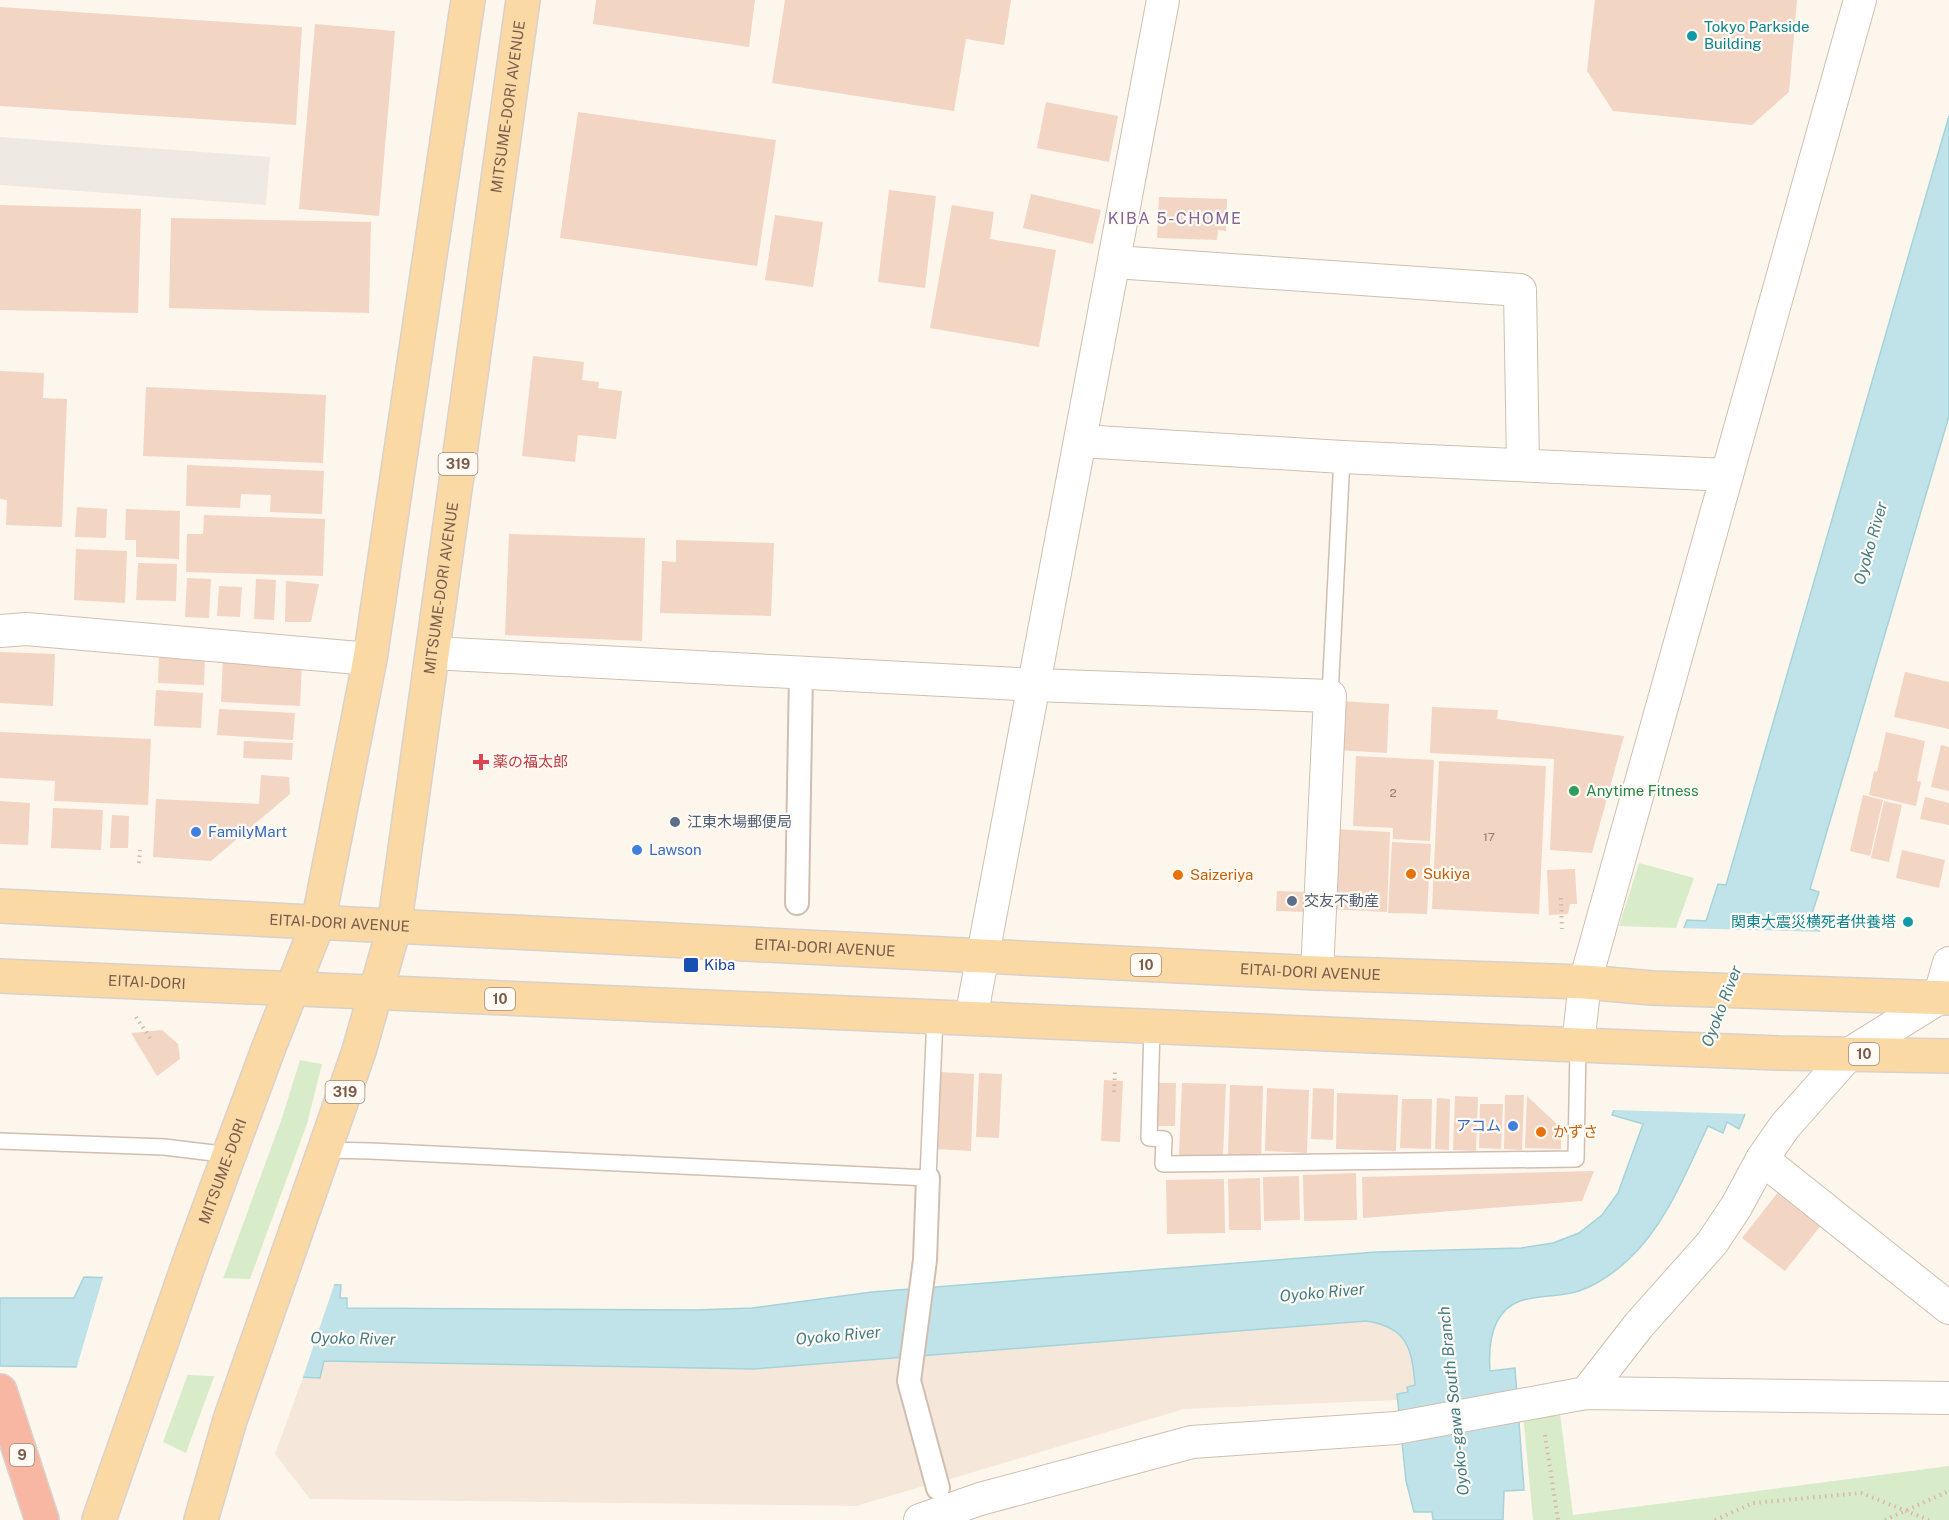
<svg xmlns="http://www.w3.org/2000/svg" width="1949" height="1520" viewBox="0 0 1949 1520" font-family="'Public Sans','Noto Sans JP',sans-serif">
<rect width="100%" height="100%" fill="#fdf6ec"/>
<!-- residential -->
<g fill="#f5e8da">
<path d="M 1366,1321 L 1391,1327 L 1403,1339 L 1409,1349 L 1413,1361 L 1415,1386 L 1408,1392 L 1397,1394 L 1397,1400 L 1184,1409 L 947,1480 L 919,1375 L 923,1355 Z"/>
<path d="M 901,1357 L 900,1376 L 924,1486 L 856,1506 L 310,1499 L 275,1454 L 303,1377 L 323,1361 L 754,1369 Z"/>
</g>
<!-- industrial -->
<path fill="#efe9e4" d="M 0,137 L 270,157 L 266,205 L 0,185 Z"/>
<!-- green -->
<g fill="#d8ecc9">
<path d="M 1639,863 L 1694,878 L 1676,928 L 1619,926 Z"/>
<path d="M 300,1060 L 322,1064 L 307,1124 L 186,1453 L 163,1442 L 282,1118 Z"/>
<path d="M 1558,1398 L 1573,1515 L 1949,1466 L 1949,1520 L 1533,1520 L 1522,1404 Z"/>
</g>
<!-- water -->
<path fill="#bfe3e8" stroke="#a5d3da" stroke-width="1.5" d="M 1949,116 L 1949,416 L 1810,889 L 1819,892 L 1807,929 L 1820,929 L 1739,1129 L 1727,1122 L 1723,1133 L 1708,1126 C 1686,1172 1667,1223 1629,1259 C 1615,1272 1597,1285 1579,1291 C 1560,1297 1538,1295 1520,1301 C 1491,1312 1488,1344 1490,1371 L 1515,1368 L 1524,1490 L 1504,1491 L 1503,1520 L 1433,1520 L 1432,1512 L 1414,1512 L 1406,1481 L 1397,1394 L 1408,1392 L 1407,1387 L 1415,1385 C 1412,1348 1407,1327 1366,1321 L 754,1369 L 324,1361 L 320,1378 L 77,1367 L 0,1366 L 0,1298 L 74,1298 L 84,1277 L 341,1285 L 340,1298 L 347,1298 L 347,1308 L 696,1310 L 752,1308 L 872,1292 L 1376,1252 L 1521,1248 L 1553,1243 L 1579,1233 L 1602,1215 L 1618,1193 L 1643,1124 L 1612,1115 L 1687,920 L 1706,921 L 1718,884 L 1726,885 Z"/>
<!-- pier -->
<g fill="#fdf6ec">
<path d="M 1680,928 L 1822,932 L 1748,1114 L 1611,1110 Z"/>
<path d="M 104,1274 L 335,1282 L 302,1380 L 76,1370 Z"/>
</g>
<!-- building -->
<g fill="#f3d5c3">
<path d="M 596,0 L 755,0 L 749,47 L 593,24 Z"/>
<path d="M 785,0 L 1011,0 L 1004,45 L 966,39 L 954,111 L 772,83 Z"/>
<path d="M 1595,0 L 1797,0 L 1789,92 L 1752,125 L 1613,111 L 1587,71 Z"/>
<path d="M 0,7 L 302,27 L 296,125 L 0,106 Z"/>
<path d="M 315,24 L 395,31 L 379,216 L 299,209 Z"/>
<path d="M 1046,102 L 1118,116 L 1109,162 L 1037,148 Z"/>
<path d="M 578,112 L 776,140 L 757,266 L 560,238 Z"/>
<path d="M 889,190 L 936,196 L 925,288 L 878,282 Z"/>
<path d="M 1031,194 L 1101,210 L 1093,244 L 1023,228 Z"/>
<path d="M 1159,197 L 1227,199 L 1226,231 L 1218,230 L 1217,240 L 1157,238 Z"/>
<path d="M 0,205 L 141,209 L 138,313 L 0,310 Z"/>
<path d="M 952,205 L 994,212 L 990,239 L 1056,250 L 1039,347 L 930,328 Z"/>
<path d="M 775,215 L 823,222 L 813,287 L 765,280 Z"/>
<path d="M 171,218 L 371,222 L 369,313 L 169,308 Z"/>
<path d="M 533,356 L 584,362 L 582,380 L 599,382 L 598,388 L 622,391 L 616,439 L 578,435 L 575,462 L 522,456 Z"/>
<path d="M 0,371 L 44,373 L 43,398 L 67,399 L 62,527 L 6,525 L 7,500 L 0,499 Z"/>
<path d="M 146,387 L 326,395 L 323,463 L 143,456 Z"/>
<path d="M 187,465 L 324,471 L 322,514 L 270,512 L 271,495 L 241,494 L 240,508 L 186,506 Z"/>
<path d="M 77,507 L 107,509 L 106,538 L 75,537 Z"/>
<path d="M 126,509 L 180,511 L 179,559 L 136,557 L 136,540 L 125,540 Z"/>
<path d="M 204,515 L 325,519 L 323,576 L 186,572 L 187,534 L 203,534 Z"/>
<path d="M 509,534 L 645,538 L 642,641 L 505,635 Z"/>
<path d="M 676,540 L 774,543 L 771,616 L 660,613 L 662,561 L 676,562 Z"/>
<path d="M 76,549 L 127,551 L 125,603 L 74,600 Z"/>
<path d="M 138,563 L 177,564 L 176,601 L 136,600 Z"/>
<path d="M 187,578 L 211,579 L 209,618 L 185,617 Z"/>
<path d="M 256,579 L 276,580 L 274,620 L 254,619 Z"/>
<path d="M 286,581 L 319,584 L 311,622 L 285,622 Z"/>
<path d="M 219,586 L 242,587 L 240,617 L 217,616 Z"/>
<path d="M 0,652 L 55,654 L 53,706 L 0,703 Z"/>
<path d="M 159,656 L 205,658 L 204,685 L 158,683 Z"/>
<path d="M 223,657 L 302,661 L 300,706 L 221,702 Z"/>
<path d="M 1905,672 L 1949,682 L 1949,729 L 1894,717 Z"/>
<path d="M 156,690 L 203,693 L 201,728 L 154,726 Z"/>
<path d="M 1339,701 L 1389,704 L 1387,753 L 1337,750 Z"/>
<path d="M 1432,707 L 1498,710 L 1497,719 L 1624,736 L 1592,853 L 1550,850 L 1554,759 L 1430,753 Z"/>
<path d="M 219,709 L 295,713 L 293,740 L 217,735 Z"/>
<path d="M 0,732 L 151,739 L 148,805 L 54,801 L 55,781 L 0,778 Z"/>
<path d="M 1886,732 L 1925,741 L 1917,781 L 1921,782 L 1916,806 L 1869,795 L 1874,771 L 1877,772 Z"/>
<path d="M 244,741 L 293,743 L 292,760 L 243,758 Z"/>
<path d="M 1941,745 L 1949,747 L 1949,791 L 1931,787 Z"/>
<path d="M 1356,756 L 1434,760 L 1430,841 L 1393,839 L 1393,828 L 1353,826 Z"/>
<path d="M 1439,761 L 1546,766 L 1539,914 L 1432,909 Z"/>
<path d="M 261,775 L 289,777 L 290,794 L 211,861 L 153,857 L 156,799 L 259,804 Z"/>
<path d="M 1863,795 L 1883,800 L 1870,856 L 1850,851 Z"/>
<path d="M 1925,797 L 1949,803 L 1949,825 L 1920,819 Z"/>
<path d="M 0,801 L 30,803 L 28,845 L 0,844 Z"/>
<path d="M 1884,801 L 1902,805 L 1889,862 L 1871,858 Z"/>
<path d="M 53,808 L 103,810 L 101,850 L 51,848 Z"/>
<path d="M 112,815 L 129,816 L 128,848 L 110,848 Z"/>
<path d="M 1333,829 L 1390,832 L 1387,912 L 1329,909 Z"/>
<path d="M 1392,842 L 1431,844 L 1427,914 L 1388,913 Z"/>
<path d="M 1902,850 L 1945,860 L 1939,888 L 1896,878 Z"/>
<path d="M 1575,869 L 1577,904 L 1570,904 L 1568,914 L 1549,915 L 1547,870 Z"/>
<path d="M 1277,891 L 1308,892 L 1307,912 L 1276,911 Z"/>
<path d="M 162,1030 L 178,1044 L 180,1059 L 157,1076 L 131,1033 Z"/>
<path d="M 940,1072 L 974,1074 L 971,1151 L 936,1149 Z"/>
<path d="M 979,1073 L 1002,1074 L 999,1138 L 976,1137 Z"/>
<path d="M 1104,1080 L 1123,1081 L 1120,1142 L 1101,1141 Z"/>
<path d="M 1155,1083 L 1176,1083 L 1175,1126 L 1154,1126 Z"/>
<path d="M 1182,1083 L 1226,1084 L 1223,1157 L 1179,1155 Z"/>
<path d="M 1230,1085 L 1263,1086 L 1261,1158 L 1228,1157 Z"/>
<path d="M 1267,1088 L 1309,1090 L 1307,1153 L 1265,1151 Z"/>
<path d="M 1313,1088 L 1334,1089 L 1333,1140 L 1311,1139 Z"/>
<path d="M 1337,1093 L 1398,1095 L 1396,1151 L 1336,1149 Z"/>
<path d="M 1505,1095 L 1524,1095 L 1522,1150 L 1504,1149 Z"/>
<path d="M 1455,1096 L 1478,1097 L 1476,1151 L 1453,1150 Z"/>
<path d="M 1527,1096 L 1561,1128 L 1561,1149 L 1525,1148 Z"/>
<path d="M 1437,1098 L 1450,1099 L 1449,1150 L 1435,1149 Z"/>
<path d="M 1402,1099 L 1432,1099 L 1431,1149 L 1400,1148 Z"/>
<path d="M 1480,1104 L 1503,1104 L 1501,1149 L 1479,1148 Z"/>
<path d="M 1594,1171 L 1582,1201 L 1363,1218 L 1362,1177 Z"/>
<path d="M 1356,1173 L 1357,1220 L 1304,1221 L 1303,1175 Z"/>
<path d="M 1299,1176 L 1300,1220 L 1264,1221 L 1263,1177 Z"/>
<path d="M 1260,1178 L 1261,1230 L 1229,1230 L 1228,1179 Z"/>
<path d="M 1224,1179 L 1225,1233 L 1167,1234 L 1166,1180 Z"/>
<path d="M 1779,1191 L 1822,1224 L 1785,1271 L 1742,1238 Z"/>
</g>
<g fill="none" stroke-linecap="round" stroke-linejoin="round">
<defs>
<g id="service">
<path d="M 1330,696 L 1342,457"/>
<path d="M 1152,1026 L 1149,1138 L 1164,1139 L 1163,1164 L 1576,1159 L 1578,1045"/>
<path d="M 0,1141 L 164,1147 L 230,1155"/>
<path d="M 324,1150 L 371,1151 L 928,1178 L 935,1017"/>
</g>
<g id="pedestrian">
<path d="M 797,903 L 801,673"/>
<path d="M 928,1178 L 925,1260 L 909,1381 L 938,1488"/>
</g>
<g id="minor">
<path d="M 1115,262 L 1520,290 L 1523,465"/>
<path d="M 1081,441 L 1342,457 L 1727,475"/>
<path d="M 0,631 L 26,629 L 370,659"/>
<path d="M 432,653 L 1035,685 L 1330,696 L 1317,973"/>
<path d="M 971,1018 L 1163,0"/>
<path d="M 1578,1045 L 1585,982 L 1860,0"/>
<path d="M 1762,1159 L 1949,1308"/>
<path d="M 1586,1393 L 1639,1325 L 1712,1243 L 1736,1207 L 1762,1159 L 1785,1126 L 1849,1054 L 1939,998 L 1949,963"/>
<path d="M 920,1520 L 980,1499 L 1192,1442 L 1396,1428 L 1586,1393 L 1949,1398"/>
</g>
<g id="primary">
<path id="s1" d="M 0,906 L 1317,973 L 1585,982 L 1652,988 L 1949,998"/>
<path id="s2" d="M 0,976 L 1578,1045 L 1778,1053 L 1949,1056"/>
<path id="s3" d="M 99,1520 L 193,1252 L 269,1047 L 318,923 L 370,659 L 468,0"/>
<path id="s4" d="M 201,1520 L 230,1420 L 359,1051 L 394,928 L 523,0"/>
</g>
<path id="motorway" d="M 0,1391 L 42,1520"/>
</defs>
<!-- service casing -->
<use href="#service" stroke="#d1beb0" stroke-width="18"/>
<!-- pedestrian casing -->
<use href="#pedestrian" stroke="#d1beb0" stroke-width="26"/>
<!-- minor casing -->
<use href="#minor" stroke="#d1beb0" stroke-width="34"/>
<!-- primary casing -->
<use href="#primary" stroke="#dad1cd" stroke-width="36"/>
<!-- motorway casing -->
<use href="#motorway" stroke="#dad1cd" stroke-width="36"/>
<!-- path -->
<g stroke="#d9b8a5" stroke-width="4" stroke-dasharray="1.5 4.5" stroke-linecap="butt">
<path d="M 139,863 L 140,850"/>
<path d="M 1561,898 L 1562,929"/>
<path d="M 136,1017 L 152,1041"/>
<path d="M 1114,1092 L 1115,1070"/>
<path d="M 1545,1435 L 1558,1520"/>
<path d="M 1715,1520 L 1753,1503 L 1861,1493 L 1929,1520"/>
<path d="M 1885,1520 L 1949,1491"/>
</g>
<!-- service -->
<use href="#service" stroke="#fff" stroke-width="15"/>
<!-- pedestrian -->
<use href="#pedestrian" stroke="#fff" stroke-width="22"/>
<!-- minor -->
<use href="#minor" stroke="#fff" stroke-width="32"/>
<!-- primary -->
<use href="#primary" stroke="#fbd9a5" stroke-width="33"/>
<!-- motorway -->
<use href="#motorway" stroke="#f7b7a3" stroke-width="33"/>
</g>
<!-- markers -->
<g fill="#0f9aa8" stroke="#fffaf3" stroke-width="2">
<circle cx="1692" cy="36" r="6"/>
<circle cx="1908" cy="922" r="6"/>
</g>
<path fill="#e0444e" stroke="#fffaf3" stroke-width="2" d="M478 753h6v6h6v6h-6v6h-6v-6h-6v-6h6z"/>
<circle fill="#2e9e5b" stroke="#fffaf3" stroke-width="2" cx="1574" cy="791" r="6"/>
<g fill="#5c6f8a" stroke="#fffaf3" stroke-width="2">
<circle cx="675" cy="822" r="6"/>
<circle cx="1292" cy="901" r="6"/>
</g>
<g fill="#3f7fe0" stroke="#fffaf3" stroke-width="2">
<circle cx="196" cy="832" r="6"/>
<circle cx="637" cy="850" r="6"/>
<circle cx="1513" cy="1126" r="6"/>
</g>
<g fill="#e8710a" stroke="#fffaf3" stroke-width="2">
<circle cx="1411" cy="874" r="6"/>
<circle cx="1178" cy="875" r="6"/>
<circle cx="1541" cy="1132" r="6"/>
</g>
<rect fill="#1a4fb4" stroke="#fffaf3" stroke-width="2" x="683" y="957" width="16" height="16" rx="3"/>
<g text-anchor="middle" stroke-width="4.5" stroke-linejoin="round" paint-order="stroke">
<!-- number labels -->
<g font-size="12" fill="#987a6a">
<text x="1393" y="797">2</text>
<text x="1489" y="841">17</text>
</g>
<!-- shield labels -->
<g fill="#fffaf3" stroke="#a28b7f" stroke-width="1.5">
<rect x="438.5" y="453" width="39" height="22" rx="4.5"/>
<rect x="1131" y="954" width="30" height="22" rx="4.5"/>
<rect x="485" y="988" width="30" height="22" rx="4.5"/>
<rect x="1849" y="1043" width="30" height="22" rx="4.5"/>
<rect x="325.5" y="1081" width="39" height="22" rx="4.5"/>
<rect x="10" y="1444" width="24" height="22" rx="4.5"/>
</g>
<g font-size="14" font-weight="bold" fill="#7a5c4d">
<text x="458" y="469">319</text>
<text x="1146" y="970">10</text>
<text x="500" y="1004">10</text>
<text x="1864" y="1059">10</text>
<text x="345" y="1097">319</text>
<text x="22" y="1460">9</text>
</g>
<!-- culture labels -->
<g font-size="15" fill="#0d838f" stroke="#fffaf3" text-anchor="start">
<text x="1704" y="32">Tokyo Parkside<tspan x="1704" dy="17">Building</tspan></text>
<text x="1896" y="927" text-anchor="end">関東大震災横死者供養塔</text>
</g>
<!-- street labels -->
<g font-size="15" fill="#7a5c4d" stroke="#fffaf3">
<text dy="5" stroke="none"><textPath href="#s4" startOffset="1452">MITSUME-DORI AVENUE</textPath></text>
<text dy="5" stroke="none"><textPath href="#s4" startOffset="966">MITSUME-DORI AVENUE</textPath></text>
<text dy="5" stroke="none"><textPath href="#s1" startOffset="340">EITAI-DORI AVENUE</textPath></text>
<text dy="5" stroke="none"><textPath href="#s1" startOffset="826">EITAI-DORI AVENUE</textPath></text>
<text dy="5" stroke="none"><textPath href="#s1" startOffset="1312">EITAI-DORI AVENUE</textPath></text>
<text dy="5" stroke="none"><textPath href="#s2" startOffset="147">EITAI-DORI</textPath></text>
<text dy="5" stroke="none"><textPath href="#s3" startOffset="370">MITSUME-DORI</textPath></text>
</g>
<!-- health labels -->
<g font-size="15" fill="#be3a42" stroke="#fffaf3" text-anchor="start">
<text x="493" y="767">薬の福太郎</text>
</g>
<!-- leisure labels -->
<g font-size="15" fill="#27864d" stroke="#fffaf3" text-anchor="start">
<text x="1586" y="796">Anytime Fitness</text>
</g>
<!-- service labels -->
<g font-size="15" fill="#4e5e75" stroke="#fffaf3" text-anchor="start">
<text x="687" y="827">江東木場郵便局</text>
<text x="1304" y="906">交友不動産</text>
</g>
<!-- shop labels -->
<g font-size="15" fill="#366cbe" stroke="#fffaf3" text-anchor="start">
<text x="208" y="837">FamilyMart</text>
<text x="649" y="855">Lawson</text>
<text x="1501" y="1131" text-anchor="end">アコム</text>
</g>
<!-- food labels -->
<g font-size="15" fill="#c56008" stroke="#fffaf3" text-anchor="start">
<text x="1423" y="879">Sukiya</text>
<text x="1190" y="880">Saizeriya</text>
<text x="1553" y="1137">かずさ</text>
</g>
<!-- transit labels -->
<g font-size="15" fill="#164399" stroke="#fffaf3" text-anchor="start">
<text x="704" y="970">Kiba</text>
</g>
<!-- neighbourhood labels -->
<g font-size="16" letter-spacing="1.5" fill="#846695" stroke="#fffaf3">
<text x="1175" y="224">KIBA 5-CHOME</text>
</g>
<!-- water labels -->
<g font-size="16" font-style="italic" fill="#437c86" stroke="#fffaf3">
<text transform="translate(1870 543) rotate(-74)" y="6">Oyoko River</text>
<text transform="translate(1721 1006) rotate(-69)" y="6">Oyoko River</text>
<text transform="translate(1322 1292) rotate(-5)" y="6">Oyoko River</text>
<text transform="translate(838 1335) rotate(-5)" y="6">Oyoko River</text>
<text transform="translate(353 1338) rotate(1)" y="6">Oyoko River</text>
<text transform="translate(1453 1401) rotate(-96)" y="6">Oyoko-gawa South Branch</text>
</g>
</g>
</svg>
